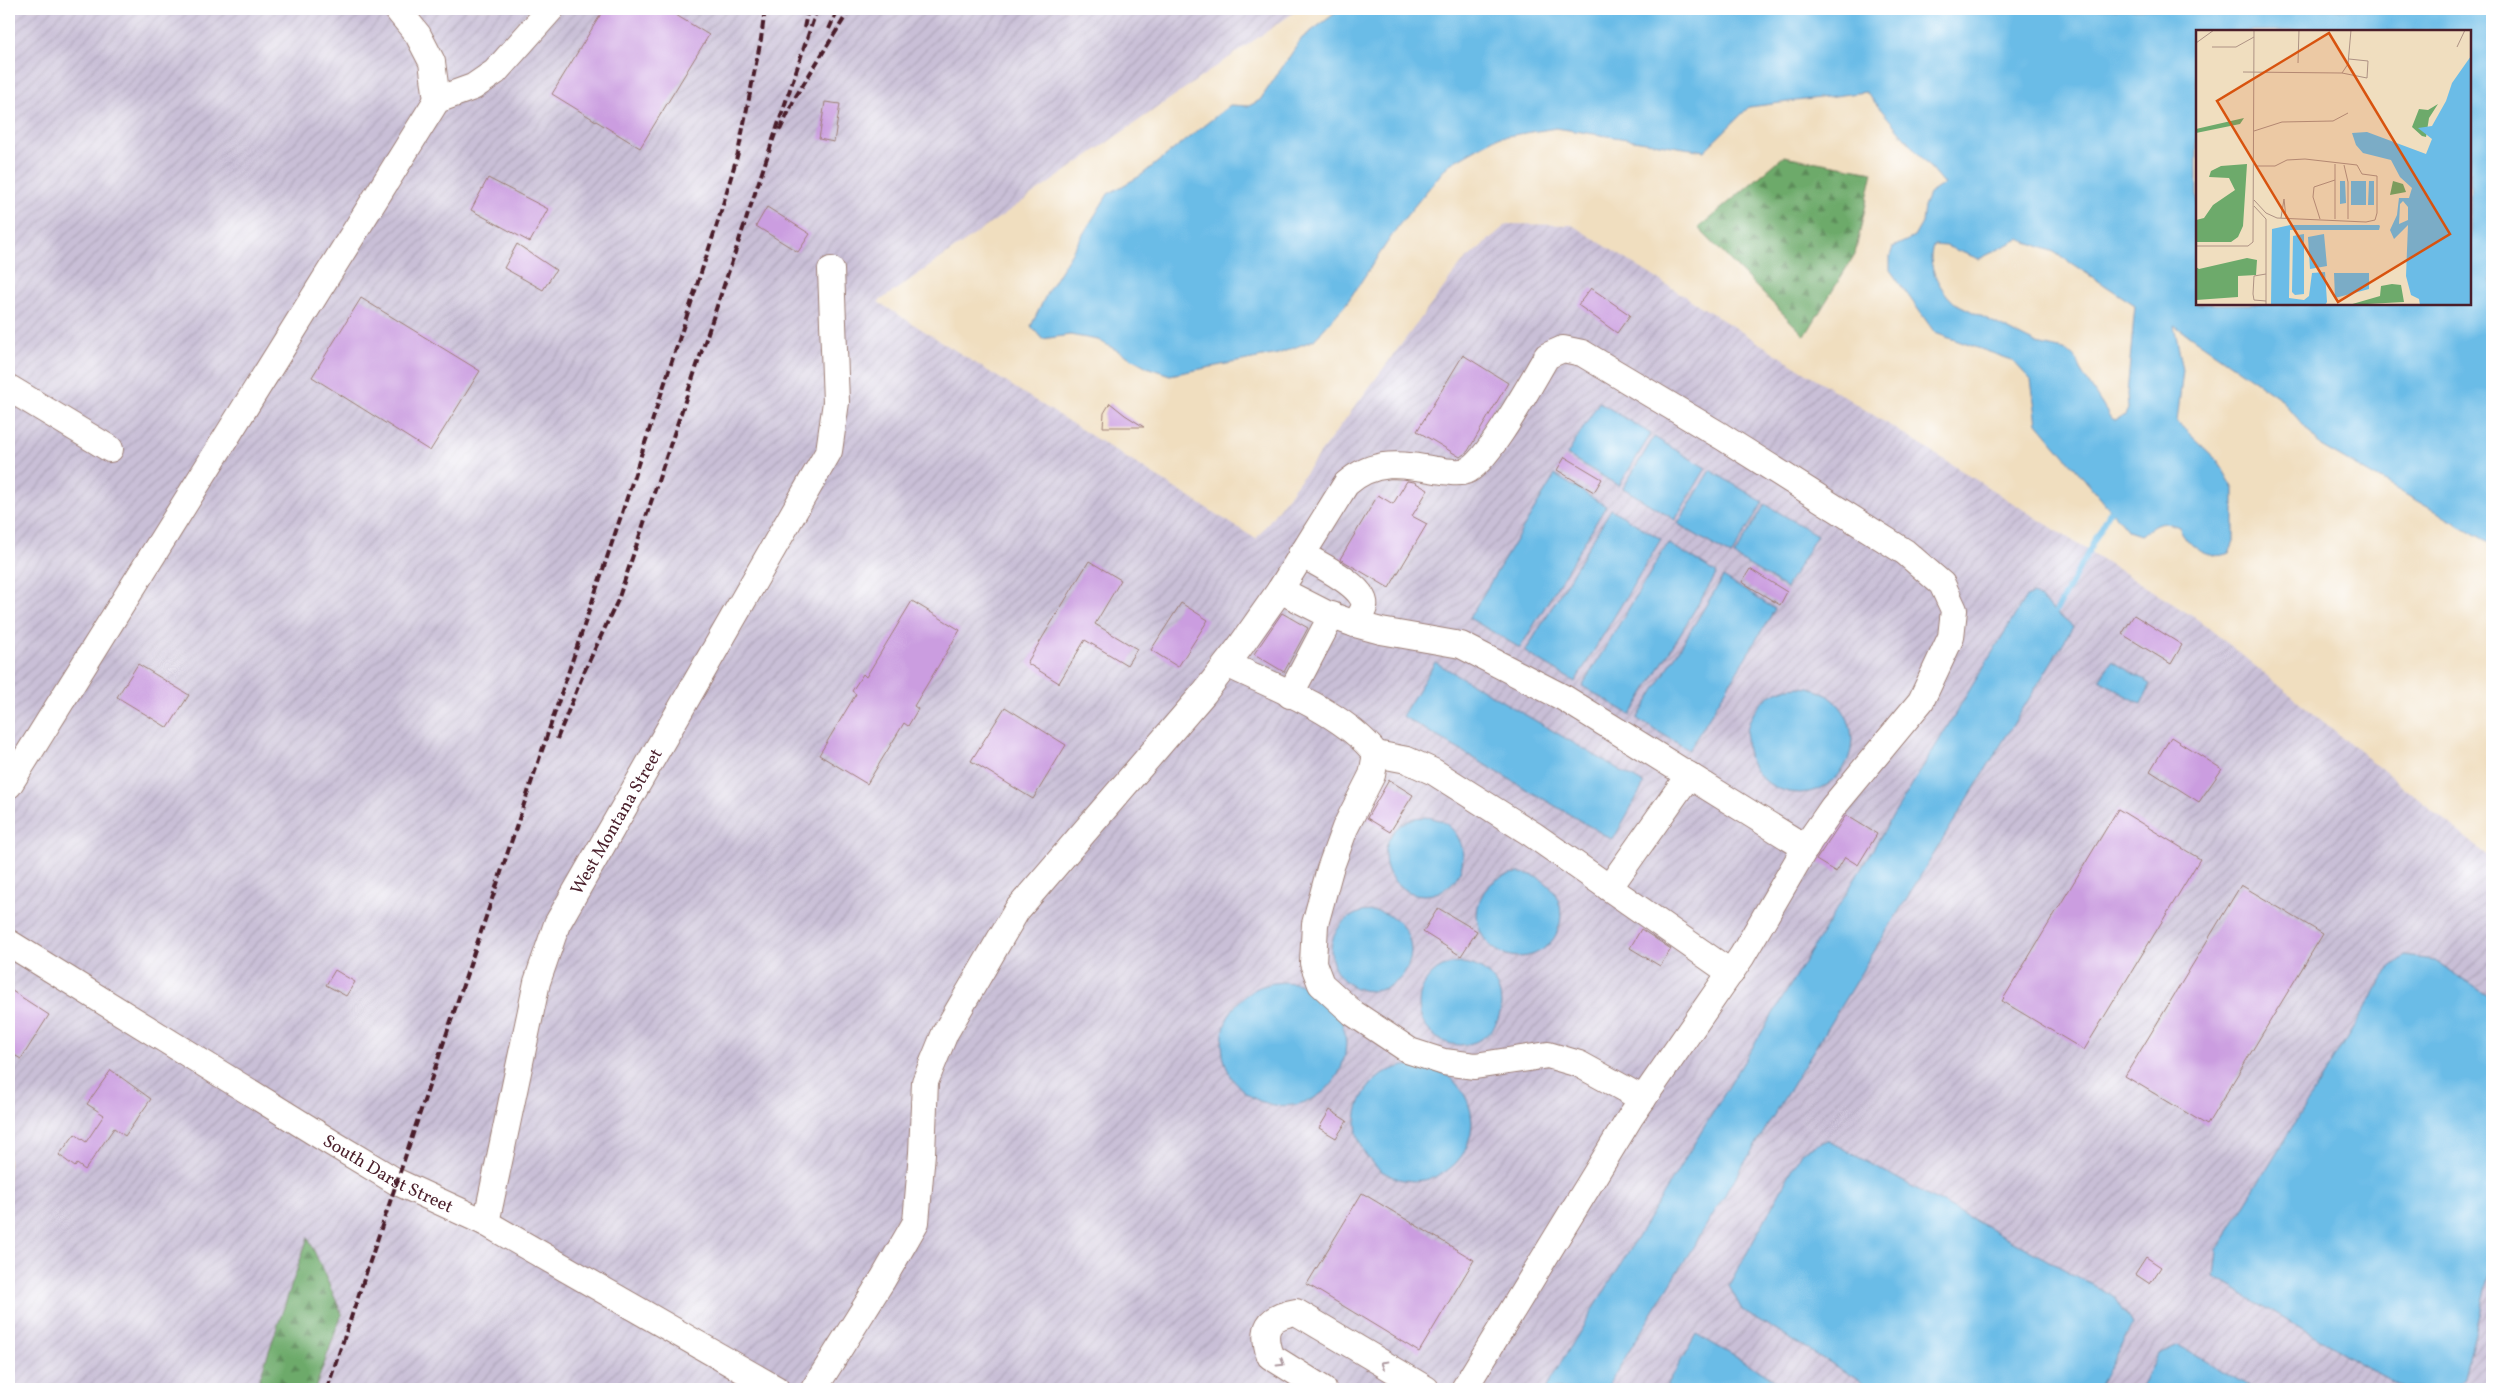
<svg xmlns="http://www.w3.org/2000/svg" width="2501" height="1398" viewBox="0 0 2501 1398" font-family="Vollkorn,serif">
<defs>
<pattern id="industrial-furrows" width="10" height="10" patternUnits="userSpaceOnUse" patternTransform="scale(1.25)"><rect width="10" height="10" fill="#c9bfd7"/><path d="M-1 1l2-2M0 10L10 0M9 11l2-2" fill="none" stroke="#aea4b9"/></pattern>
<pattern id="forest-firs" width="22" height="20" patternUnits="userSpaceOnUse" patternTransform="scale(1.25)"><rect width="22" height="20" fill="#6daa6b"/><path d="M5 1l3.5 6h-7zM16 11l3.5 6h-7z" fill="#5c8a58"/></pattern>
</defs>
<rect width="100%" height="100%" fill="#fff"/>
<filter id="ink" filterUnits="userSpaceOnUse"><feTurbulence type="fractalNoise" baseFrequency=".02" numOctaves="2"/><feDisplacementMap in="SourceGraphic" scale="10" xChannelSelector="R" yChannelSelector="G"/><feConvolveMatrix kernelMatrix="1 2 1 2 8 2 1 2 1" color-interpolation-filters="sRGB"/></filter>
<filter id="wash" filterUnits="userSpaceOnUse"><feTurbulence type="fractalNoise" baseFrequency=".0096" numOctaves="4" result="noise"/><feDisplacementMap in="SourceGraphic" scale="20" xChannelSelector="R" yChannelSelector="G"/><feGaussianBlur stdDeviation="1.12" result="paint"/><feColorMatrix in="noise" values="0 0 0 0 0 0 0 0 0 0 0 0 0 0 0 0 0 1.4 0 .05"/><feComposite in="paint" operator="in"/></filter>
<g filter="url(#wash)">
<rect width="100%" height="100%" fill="#f0debf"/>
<!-- industrial -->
<path fill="url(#industrial-furrows)" d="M 9,9 L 1299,9 L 878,302 L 1256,539 L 1462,263 L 1507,224 L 1572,225 L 2200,621 L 2492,859 L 2492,1389 L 9,1389 Z"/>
<!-- forest -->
<g fill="url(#forest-firs)" stroke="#5c644b">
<path d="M 1784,156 L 1873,172 L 1855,254 L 1805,336 L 1698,228 Z"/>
<path d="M 308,1237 L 342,1314 L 315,1389 L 256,1389 Z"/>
</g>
<!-- water -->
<g fill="#6bbce7" stroke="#5a6e89" fill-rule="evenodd">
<path d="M 1341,9 L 2492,9 L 2492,544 L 2321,446 L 2280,398 L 2174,325 L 2183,370 L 2177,422 L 2218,461 L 2234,489 L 2234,541 L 2229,553 C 2208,562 2188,546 2179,527 C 2159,519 2157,525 2140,535 L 2128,531 L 2037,423 L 2031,380 L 2012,360 L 1935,333 L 1890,270 L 1890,256 L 1893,247 L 1914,237 L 1922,223 L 1924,206 L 1929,194 L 1944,184 L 1866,92 L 1749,107 L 1704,151 L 1556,128 L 1495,138 L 1448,165 L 1399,225 L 1346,304 L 1314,340 L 1278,354 L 1170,375 L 1149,368 L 1098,340 L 1070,335 L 1042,339 L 1031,326 L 1049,289 L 1108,194 L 1140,176 L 1230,105 L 1249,106 L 1260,100 L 1302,38 ZM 2197,31 L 2470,31 L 2470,304 L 2197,304 ZM 2019,239 L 2054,252 L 2135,305 L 2127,394 L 2128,409 L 2125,415 L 2115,420 L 2110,417 L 2080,370 L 2075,356 L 2064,350 L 2037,344 L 1955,303 C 1941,292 1924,262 1934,245 L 1946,246 L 1979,259 Z"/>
<path d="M 1599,402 L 1651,434 L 1619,486 L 1567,455 Z"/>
<path d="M 1654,437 L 1706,468 L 1675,520 L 1623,488 Z"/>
<path d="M 1710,470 L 1763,502 L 1731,556 L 1678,524 Z"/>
<path d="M 1555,475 L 1606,506 L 1520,648 L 1469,618 Z"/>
<path d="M 1765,504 L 1817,535 L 1786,588 L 1734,556 Z"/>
<path d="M 1611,509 L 1661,539 L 1575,682 L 1525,652 Z"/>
<path d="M 1668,543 L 1717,573 L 1631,715 L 1582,686 Z"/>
<path d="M 1723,577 L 1775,609 L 1689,750 L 1637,719 Z"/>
<path d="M 2034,594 L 2073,627 L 1606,1389 L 1545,1389 L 2026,597 Z"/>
<path d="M 2112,661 L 2151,684 L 2141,704 L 2099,680 Z"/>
<path d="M 1435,662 L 1644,784 L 1613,840 L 1402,716 Z"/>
<circle cx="1799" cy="740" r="53"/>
<circle cx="1424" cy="856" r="39"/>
<circle cx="1519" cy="915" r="42"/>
<circle cx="1371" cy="951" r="40"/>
<path d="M 2405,956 L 2434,960 L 2492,998 L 2492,1266 L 2464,1377 L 2456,1389 L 2404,1389 L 2214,1277 L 2217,1250 L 2388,970 Z"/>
<circle cx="1460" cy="1004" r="41"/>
<circle cx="1284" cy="1044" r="62"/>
<circle cx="1414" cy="1123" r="58"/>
<path d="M 1827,1140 L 2115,1297 L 2132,1324 L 2098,1389 L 1873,1389 L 1742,1310 L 1729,1286 L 1802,1151 Z"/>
<path d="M 1696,1334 L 1791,1389 L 1665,1389 Z"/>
<path d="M 2178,1345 L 2254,1389 L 2139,1389 L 2158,1354 Z"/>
</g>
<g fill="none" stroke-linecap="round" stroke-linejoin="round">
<!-- stream -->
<path stroke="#6bbce7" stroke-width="5.5" d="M 2056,611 L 2110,512"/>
</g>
<g id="blocks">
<!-- building -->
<g fill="#cb9de0">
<path d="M 604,9 L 666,9 L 709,35 L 640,148 L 552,94 Z"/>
<path d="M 825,102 L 840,104 L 834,142 L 819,139 Z"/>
<path d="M 488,178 L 548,209 L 530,242 L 471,210 Z"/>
<path d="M 767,207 L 810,234 L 798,252 L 756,226 Z"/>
<path d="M 517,244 L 556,270 L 543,290 L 504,268 Z"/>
<path d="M 1591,288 L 1630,315 L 1617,333 L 1578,305 Z"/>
<path d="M 361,298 L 480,371 L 430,451 L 312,377 Z"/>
<path d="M 1463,355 L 1508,383 L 1468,451 L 1460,457 L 1417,431 Z"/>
<path d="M 1110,403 L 1125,415 L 1144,427 L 1103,427 L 1104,413 Z"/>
<path d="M 1565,457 L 1602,479 L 1594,492 L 1557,470 Z"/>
<path d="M 1407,481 L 1414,482 L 1428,490 L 1412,516 L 1427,524 L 1389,588 L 1340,559 L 1378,495 L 1393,504 Z"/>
<path d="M 1089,561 L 1121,580 L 1095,624 L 1137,649 L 1127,665 L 1085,640 L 1059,683 L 1027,663 Z"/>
<path d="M 1750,569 L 1787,592 L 1780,605 L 1742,582 Z"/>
<path d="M 912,601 L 960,630 L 914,706 L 918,709 L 908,726 L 904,723 L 867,784 L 819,755 L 856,694 L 852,691 L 863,674 L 866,677 Z"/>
<path d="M 1181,603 L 1208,620 L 1178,667 L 1151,650 Z"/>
<path d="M 1282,613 L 1308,628 L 1284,672 L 1254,654 Z"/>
<path d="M 2134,615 L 2182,645 L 2171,664 L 2122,634 Z"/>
<path d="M 138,664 L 189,695 L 168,728 L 117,697 Z"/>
<path d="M 1005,707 L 1066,745 L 1033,799 L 971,761 Z"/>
<path d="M 2171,737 L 2222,769 L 2199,802 L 2150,771 Z"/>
<path d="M 1389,780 L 1413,795 L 1390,832 L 1367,818 Z"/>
<path d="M 2118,809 L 2200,859 L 2084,1050 L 2002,1001 Z"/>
<path d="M 1846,815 L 1877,834 L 1858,865 L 1845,857 L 1836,872 L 1816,860 Z"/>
<path d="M 2241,885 L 2323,934 L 2207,1125 L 2125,1076 Z"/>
<path d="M 1438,908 L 1477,931 L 1461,956 L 1423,932 Z"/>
<path d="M 1641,929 L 1671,949 L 1660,966 L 1630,948 Z"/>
<path d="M 335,970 L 355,982 L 346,996 L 326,985 Z"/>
<path d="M 9,989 L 49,1015 L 21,1059 L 9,1052 Z"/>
<path d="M 111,1070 L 151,1099 L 125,1136 L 114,1128 L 85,1170 L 77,1164 L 75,1167 L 59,1155 L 75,1134 L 86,1142 L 104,1115 L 87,1104 Z"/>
<path d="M 1330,1110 L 1347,1121 L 1336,1138 L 1319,1128 Z"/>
<path d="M 1362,1193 L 1474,1260 L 1419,1352 L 1307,1284 Z"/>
<path d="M 2146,1257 L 2161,1267 L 2150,1284 L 2135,1274 Z"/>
</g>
</g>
</g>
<g filter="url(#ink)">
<use href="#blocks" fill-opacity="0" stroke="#9d7e75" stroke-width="1"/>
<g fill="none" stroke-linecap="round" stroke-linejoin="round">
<defs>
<g id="minor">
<path d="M 397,9 L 418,35 L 432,62 L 437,100"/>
<path d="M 9,388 L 110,449"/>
<path d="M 1301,554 C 1316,563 1369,588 1364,607 C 1363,612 1358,619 1355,624"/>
<path d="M 1280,590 L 1327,614 L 1355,624 L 1381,631 L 1461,645 L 1564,698 L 1806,848"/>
<path d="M 1227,664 C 1276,688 1342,711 1376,754 L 1372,775 L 1345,828 L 1330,869 L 1315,924 L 1313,963 L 1321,984 L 1353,1013 L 1410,1051 L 1444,1062 L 1475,1066 L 1548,1055 L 1579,1064 L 1643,1099"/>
<path d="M 1290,695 L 1332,615"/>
<path d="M 1376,754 L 1407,760 L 1434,772 L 1532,834 L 1731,973"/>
<path d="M 9,785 L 437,100 L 473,87 L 495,72 L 551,9"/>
<path d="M 1609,888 L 1689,775"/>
<path id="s1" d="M 9,943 L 332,1143 L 397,1182 L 486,1223 L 776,1389"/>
<path id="s2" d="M 486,1223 L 537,982 L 557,924 L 829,451 L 836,402 L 831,270"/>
<path d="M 814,1389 L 883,1279 L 916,1222 L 922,1153 L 925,1082 L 945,1033 L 1017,910 L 1204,693 L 1239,648 L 1280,590 L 1346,484 C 1374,459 1402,464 1436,470 C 1444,471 1458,474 1466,471 C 1488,463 1533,379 1547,356 L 1563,349 L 1582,353 L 1721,436 L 1905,552 L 1942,584 L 1954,610 L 1951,637 L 1921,701 L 1833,807 L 1810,840 L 1742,956 L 1631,1116 L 1464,1389"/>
<path d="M 1323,1389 L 1270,1356 C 1261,1329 1267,1317 1296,1312 L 1426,1389"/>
</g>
</defs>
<!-- minor casing -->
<use href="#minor" stroke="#9d7e75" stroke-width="28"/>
<!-- minor -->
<use href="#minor" stroke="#fff" stroke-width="26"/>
<!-- rail -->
<g stroke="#4a1f2b" stroke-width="4" stroke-dasharray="8 4" stroke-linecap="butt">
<path d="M 804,28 L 808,9"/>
<path d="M 829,29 L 838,9"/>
<path d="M 780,130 L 796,96 L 850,9"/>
<path d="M 557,739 L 584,672 L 618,600 L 817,9"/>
<path d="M 327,1389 L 622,513 L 719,218 L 738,153 L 761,39 L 765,9"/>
</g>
</g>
<!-- one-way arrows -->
<defs><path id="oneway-chevron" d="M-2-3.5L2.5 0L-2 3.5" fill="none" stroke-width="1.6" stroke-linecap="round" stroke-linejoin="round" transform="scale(1.25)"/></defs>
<g stroke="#ae9aa0">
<use href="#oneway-chevron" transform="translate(1281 1363) rotate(32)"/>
<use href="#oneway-chevron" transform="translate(1384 1364) rotate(-149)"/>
</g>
</g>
<g text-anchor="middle" stroke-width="4" stroke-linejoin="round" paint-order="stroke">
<!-- street labels -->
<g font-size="18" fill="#4a1f2b" stroke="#fff">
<text dy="6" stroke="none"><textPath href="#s2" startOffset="426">West Montana Street</textPath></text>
<text dy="6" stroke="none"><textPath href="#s1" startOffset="444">South Darst Street</textPath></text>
</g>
</g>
<!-- overview -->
<g transform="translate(2196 30)">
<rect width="275" height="275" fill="#f0debf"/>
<path d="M 242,74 L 233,88 L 230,107 L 226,106 L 216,97 L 223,79 L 232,80 ZM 48,88 L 44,94 L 0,103 L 0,99 ZM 51,134 L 47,196 L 42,207 L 35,212 L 0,212 L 0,190 L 8,188 L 17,175 L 39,160 L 33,148 L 13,147 L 15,141 L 25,136 ZM 197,151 L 207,154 L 210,162 L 194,165 ZM 51,228 L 61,230 L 60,245 L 42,246 L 42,267 L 0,270 L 0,237 L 3,239 ZM 196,254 L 205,255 L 208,272 L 153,275 L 184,266 L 185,256 Z" fill="#6daa6b"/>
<path d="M 275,26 L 275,275 L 224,275 L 223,269 L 215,265 L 210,246 L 212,195 L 198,209 L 194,200 L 201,185 L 203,168 L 213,168 L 216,158 L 204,147 L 195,130 L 167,123 L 160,115 L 156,103 L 171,102 L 230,124 L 236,109 L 222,98 L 236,96 L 250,71 L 256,53 ZM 207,171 L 212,177 L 212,190 L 203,194 L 204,174 ZM 144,151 L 149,151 L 150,173 L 144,174 ZM 155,151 L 170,151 L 170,175 L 155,175 ZM 173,151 L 178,151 L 178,175 L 172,175 ZM 94,195 L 183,195 L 184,196 L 183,200 L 94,200 L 93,268 L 108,270 L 113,266 L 116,243 L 129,242 L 131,272 L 129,275 L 75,275 L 76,199 ZM 108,204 L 108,264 L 99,265 L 96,262 L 97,206 ZM 128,204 L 131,236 L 114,239 L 112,207 ZM 138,243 L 173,243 L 173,259 L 139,268 Z" fill="#6bbce7" fill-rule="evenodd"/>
<path fill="none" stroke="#ae9284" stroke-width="1" d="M 0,13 L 18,0M 16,17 L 40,17 L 58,7M 261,17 L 269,0M 102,33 L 103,0M 47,42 L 146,43 L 171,48 L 172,31 L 153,29M 146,43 L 152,34 L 155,0M 58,101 L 86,92 L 137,91 L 152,83M 148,135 L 152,152 L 152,189M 58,170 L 70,183 L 81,188 L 170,192 L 179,190 L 181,183 L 181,146 L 166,144 L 161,135 L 109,129 L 91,130 L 79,136 L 59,136M 58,176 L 70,189 L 70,275M 85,188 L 88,169 L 90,188M 124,189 L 117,167 L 118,157 L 139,150 L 139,134M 139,189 L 139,150M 0,216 L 52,216 L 57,212 L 58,0M 70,271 L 58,270 L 57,264 L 58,246 L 70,244"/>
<path fill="#d8530f" fill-opacity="0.15" stroke="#d8530f" stroke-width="2.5" d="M 133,3 L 254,204 L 142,272 L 21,71 Z"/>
<rect width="275" height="275" fill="none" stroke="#4a1f2b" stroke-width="2.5"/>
</g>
<!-- margin -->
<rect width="2501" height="1398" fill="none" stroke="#fff" stroke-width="30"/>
</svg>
